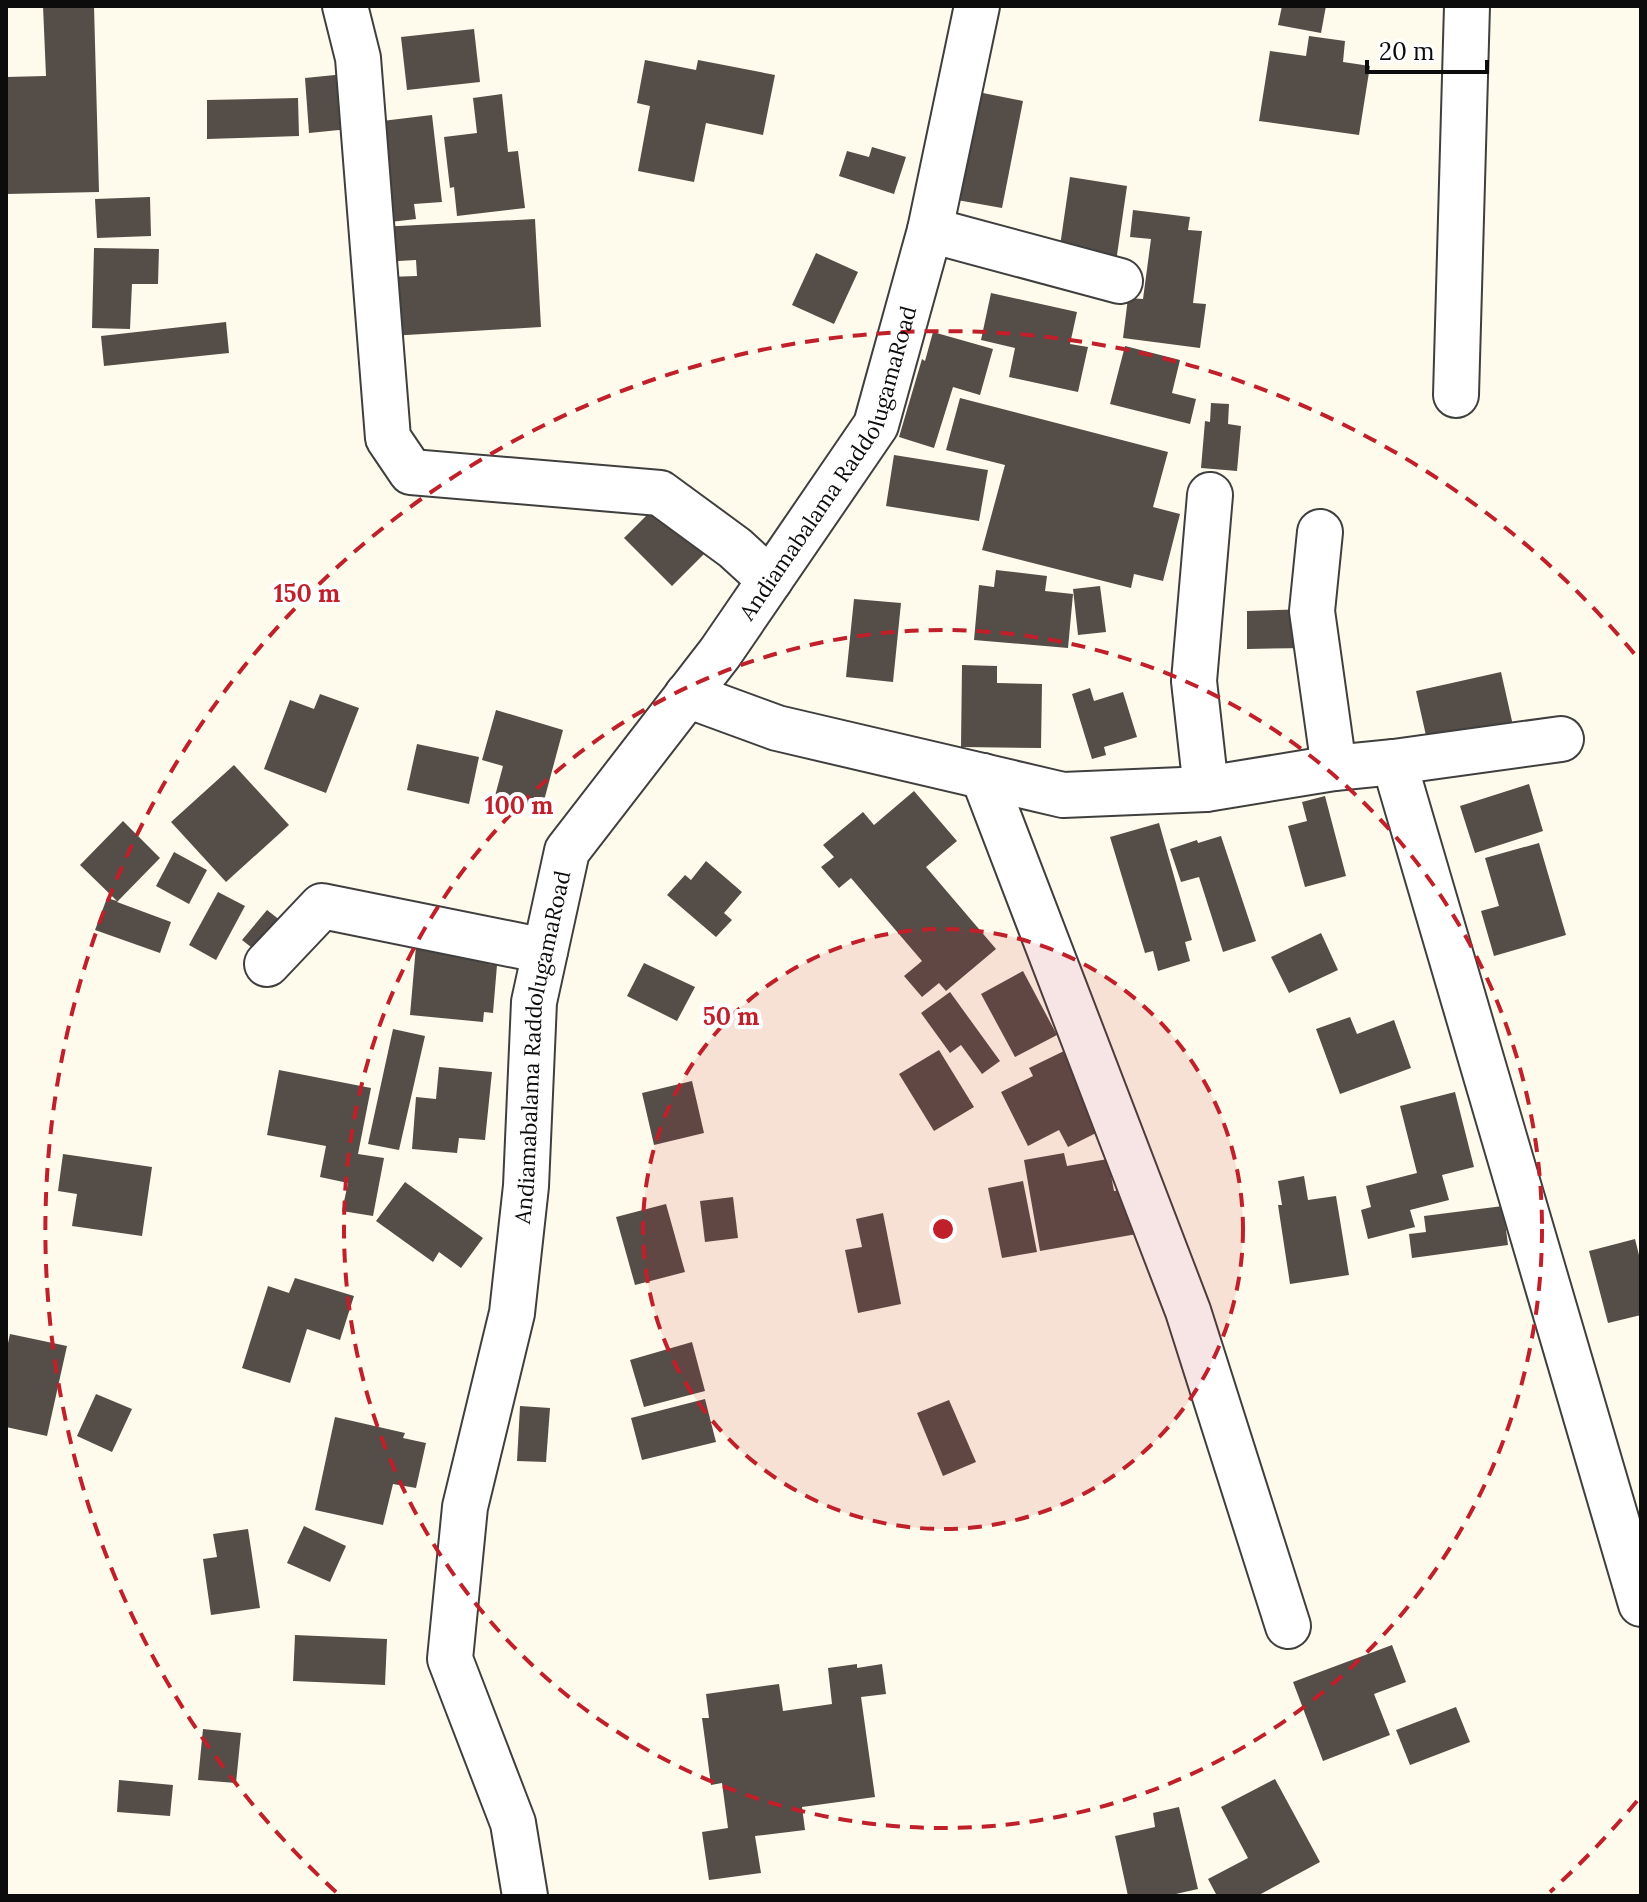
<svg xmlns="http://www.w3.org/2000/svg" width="1647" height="1902" viewBox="0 0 1647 1902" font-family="Lora,serif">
<rect width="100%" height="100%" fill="#fffbec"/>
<!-- building -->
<g fill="#554d48">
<path d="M 43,6 L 94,6 L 99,192 L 6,194 L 6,77 L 46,76 Z"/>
<path d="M 1282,6 L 1326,6 L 1321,33 L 1278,25 Z"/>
<path d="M 474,29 L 480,82 L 407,90 L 401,37 Z"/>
<path d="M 1309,36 L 1345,41 L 1343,62 L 1370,66 L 1359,135 L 1259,121 L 1270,51 L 1306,56 Z"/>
<path d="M 645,60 L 696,70 L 698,60 L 775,75 L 763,135 L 706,123 L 694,182 L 638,171 L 650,106 L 637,103 Z"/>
<path d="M 345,74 L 349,129 L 309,133 L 305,78 Z"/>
<path d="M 978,92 L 1023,101 L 1002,208 L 957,200 Z"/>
<path d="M 502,94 L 508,152 L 518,151 L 525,208 L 457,216 L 454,187 L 450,188 L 444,137 L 477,133 L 473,98 Z"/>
<path d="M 298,98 L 299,136 L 207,139 L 207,100 Z"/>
<path d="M 432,115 L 442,202 L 414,204 L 416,219 L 382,223 L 382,121 Z"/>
<path d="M 872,147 L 906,157 L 894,194 L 839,176 L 847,151 L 869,157 Z"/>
<path d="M 1070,177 L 1127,186 L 1116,262 L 1059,253 Z"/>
<path d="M 150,197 L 151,236 L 97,238 L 95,199 Z"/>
<path d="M 1133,210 L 1190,217 L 1188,230 L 1202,231 L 1193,303 L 1206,304 L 1200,348 L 1123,338 L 1128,298 L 1143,299 L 1151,239 L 1130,237 Z"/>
<path d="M 535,219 L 541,327 L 390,336 L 387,277 L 417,276 L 416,260 L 381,262 L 379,227 Z"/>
<path d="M 94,248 L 159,249 L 158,284 L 132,284 L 130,329 L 92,328 Z"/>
<path d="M 816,253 L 858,272 L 834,324 L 792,305 Z"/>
<path d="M 991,293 L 1077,312 L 1070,344 L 1088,347 L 1078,392 L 1009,377 L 1015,348 L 981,340 Z"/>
<path d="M 226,322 L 229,353 L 104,366 L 101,336 Z"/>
<path d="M 933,332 L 993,349 L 980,395 L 953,387 L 934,448 L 899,437 L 922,359 L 925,361 Z"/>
<path d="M 1125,346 L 1180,360 L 1172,393 L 1196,399 L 1190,424 L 1110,404 Z"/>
<path d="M 960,398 L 1168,452 L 1153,507 L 1180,514 L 1163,581 L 1134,574 L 1131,588 L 982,550 L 1005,465 L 946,450 Z"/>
<path d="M 1211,403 L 1229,404 L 1228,424 L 1241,426 L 1237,471 L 1201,468 L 1205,421 L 1210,422 Z"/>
<path d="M 894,455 L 988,470 L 979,521 L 886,506 Z"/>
<path d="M 662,500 L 710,548 L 672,586 L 624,538 Z"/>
<path d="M 996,570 L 1047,576 L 1045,591 L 1073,594 L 1068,648 L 974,640 L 979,585 L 994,587 Z"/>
<path d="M 1100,586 L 1106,632 L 1078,635 L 1073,589 Z"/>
<path d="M 854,599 L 901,603 L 893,682 L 846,677 Z"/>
<path d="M 1308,609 L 1308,648 L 1247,649 L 1247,611 Z"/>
<path d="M 962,665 L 997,666 L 997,683 L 1042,684 L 1041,748 L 961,747 Z"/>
<path d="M 1501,672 L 1514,730 L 1429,749 L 1416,691 Z"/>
<path d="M 1090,688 L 1094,701 L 1123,692 L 1137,737 L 1104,747 L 1106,755 L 1092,759 L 1072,694 Z"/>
<path d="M 320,694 L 359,708 L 326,793 L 264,769 L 290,700 L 314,709 Z"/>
<path d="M 496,710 L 563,730 L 542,808 L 495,796 L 503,766 L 482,760 Z"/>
<path d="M 417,744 L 479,757 L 469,804 L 407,790 Z"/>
<path d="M 234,765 L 289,825 L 226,882 L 171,822 Z"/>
<path d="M 1529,784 L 1543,831 L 1475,853 L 1460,806 Z"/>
<path d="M 914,791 L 957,841 L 926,867 L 996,949 L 946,991 L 939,983 L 922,997 L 904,976 L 922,961 L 851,878 L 839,888 L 821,867 L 834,857 L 823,845 L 863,812 L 874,825 Z"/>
<path d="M 1325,796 L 1346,876 L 1305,887 L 1288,826 L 1307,821 L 1302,802 Z"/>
<path d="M 123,821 L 160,858 L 117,902 L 171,922 L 160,953 L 95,930 L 107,898 L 117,901 L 80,865 Z"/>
<path d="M 1159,823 L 1192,940 L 1185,942 L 1190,961 L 1158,971 L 1153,951 L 1145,953 L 1110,837 Z"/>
<path d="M 1221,836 L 1256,941 L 1223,952 L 1199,877 L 1181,882 L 1170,849 L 1197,840 L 1198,843 Z"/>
<path d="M 1539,843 L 1566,935 L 1494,956 L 1481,911 L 1499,906 L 1485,858 Z"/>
<path d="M 174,852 L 207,870 L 189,904 L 156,886 Z"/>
<path d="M 706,861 L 742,892 L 724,913 L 732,920 L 716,937 L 667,895 L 685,875 L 691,880 Z"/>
<path d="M 218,892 L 245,906 L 216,960 L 189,945 Z"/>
<path d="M 267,910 L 285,924 L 260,954 L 242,940 Z"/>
<path d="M 1321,933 L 1338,970 L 1289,993 L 1271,957 Z"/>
<path d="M 416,946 L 489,953 L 488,964 L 497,965 L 493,1013 L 484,1012 L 483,1022 L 410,1015 Z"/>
<path d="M 644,963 L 695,987 L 677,1021 L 627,996 Z"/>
<path d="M 1023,971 L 1057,1035 L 1015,1057 L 981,994 Z"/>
<path d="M 950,992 L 1000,1061 L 982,1074 L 961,1045 L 950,1053 L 921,1013 Z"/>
<path d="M 1350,1017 L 1357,1034 L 1394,1020 L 1411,1068 L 1340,1094 L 1316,1029 Z"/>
<path d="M 393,1029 L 425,1036 L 399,1150 L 368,1144 Z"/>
<path d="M 939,1050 L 974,1107 L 934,1131 L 899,1074 Z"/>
<path d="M 1064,1051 L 1102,1130 L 1068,1147 L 1059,1130 L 1028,1146 L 1001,1092 L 1033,1076 L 1029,1068 Z"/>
<path d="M 439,1067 L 492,1072 L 485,1140 L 459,1138 L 457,1153 L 412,1149 L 416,1097 L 436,1099 Z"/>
<path d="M 279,1070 L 371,1088 L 358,1154 L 384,1158 L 373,1216 L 342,1211 L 348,1183 L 320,1177 L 326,1146 L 267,1135 Z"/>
<path d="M 692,1081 L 704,1133 L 654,1145 L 642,1093 Z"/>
<path d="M 1455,1092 L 1474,1167 L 1442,1175 L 1449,1200 L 1410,1210 L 1415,1227 L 1368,1239 L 1361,1210 L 1371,1207 L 1366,1186 L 1417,1173 L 1400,1106 Z"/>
<path d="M 1064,1153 L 1067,1166 L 1108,1159 L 1114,1191 L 1129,1189 L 1137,1234 L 1040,1251 L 1024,1160 Z"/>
<path d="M 63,1154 L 152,1167 L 142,1236 L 72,1226 L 77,1194 L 58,1191 Z"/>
<path d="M 1304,1176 L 1308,1200 L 1336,1196 L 1349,1275 L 1290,1284 L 1278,1205 L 1282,1205 L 1278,1181 Z"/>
<path d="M 1023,1181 L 1037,1252 L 1002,1258 L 988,1188 Z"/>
<path d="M 405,1182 L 483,1238 L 461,1268 L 439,1252 L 433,1262 L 376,1221 Z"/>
<path d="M 733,1197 L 738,1238 L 705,1242 L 700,1201 Z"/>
<path d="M 666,1204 L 685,1272 L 635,1285 L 616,1217 Z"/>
<path d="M 1503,1206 L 1508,1245 L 1412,1258 L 1409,1234 L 1426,1232 L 1424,1216 Z"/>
<path d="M 883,1213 L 901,1304 L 858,1313 L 845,1250 L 862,1247 L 856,1219 Z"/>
<path d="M 1635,1239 L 1641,1263 L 1641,1315 L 1608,1323 L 1589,1251 Z"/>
<path d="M 295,1278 L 354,1296 L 340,1340 L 307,1329 L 290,1383 L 242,1368 L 268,1286 L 289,1293 Z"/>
<path d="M 10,1334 L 67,1346 L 47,1436 L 6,1427 L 6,1352 Z"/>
<path d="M 692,1342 L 705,1391 L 644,1407 L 630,1360 Z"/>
<path d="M 96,1394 L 132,1409 L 112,1452 L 77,1436 Z"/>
<path d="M 705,1399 L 716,1442 L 642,1460 L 631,1418 Z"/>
<path d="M 949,1400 L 976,1462 L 943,1476 L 917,1413 Z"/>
<path d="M 520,1406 L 550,1408 L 546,1462 L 517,1461 Z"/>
<path d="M 335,1417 L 405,1433 L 403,1438 L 426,1443 L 416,1488 L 393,1484 L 383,1525 L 315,1510 Z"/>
<path d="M 304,1526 L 346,1546 L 330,1582 L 287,1563 Z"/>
<path d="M 248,1529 L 260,1608 L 211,1615 L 203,1559 L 217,1557 L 213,1534 Z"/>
<path d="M 295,1635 L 387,1639 L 385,1685 L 293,1681 Z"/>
<path d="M 1392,1645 L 1406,1682 L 1374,1694 L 1390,1735 L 1323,1761 L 1293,1682 Z"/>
<path d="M 857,1664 L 857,1668 L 882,1664 L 886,1694 L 861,1697 L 875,1797 L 802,1807 L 805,1830 L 755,1836 L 761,1873 L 709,1880 L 702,1832 L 728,1828 L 722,1783 L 711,1785 L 702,1718 L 709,1718 L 706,1694 L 779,1684 L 783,1711 L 832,1704 L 828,1668 Z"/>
<path d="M 1456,1707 L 1470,1742 L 1410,1765 L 1396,1730 Z"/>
<path d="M 203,1729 L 241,1733 L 236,1783 L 198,1780 Z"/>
<path d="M 1275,1779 L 1320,1862 L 1257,1896 L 1217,1896 L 1208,1879 L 1248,1858 L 1221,1807 Z"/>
<path d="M 119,1780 L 173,1785 L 170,1816 L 117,1812 Z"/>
<path d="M 1179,1807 L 1198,1889 L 1167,1896 L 1128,1896 L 1115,1836 L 1155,1827 L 1153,1813 Z"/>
</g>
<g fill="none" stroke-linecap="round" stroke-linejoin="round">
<defs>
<g id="minor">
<path d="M 345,6 L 358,58 L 388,438 L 411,472 L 660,493 L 735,548 L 770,580"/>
<path d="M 930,230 L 1120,281"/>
<path d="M 1456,395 L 1467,6"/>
<path d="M 1320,532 L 1312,611 L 1334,768"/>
<path d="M 687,695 L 777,728 L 1063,795 L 1206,789 L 1334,768 L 1394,762 L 1561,739"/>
<path d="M 1394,762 L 1641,1604"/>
<path d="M 983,776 L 1188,1311 L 1288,1626"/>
<path d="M 1206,789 L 1194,681 L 1210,495"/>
<path d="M 267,964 L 322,906 L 545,951"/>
<path id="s1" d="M 525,1896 L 513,1823 L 450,1659 L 465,1507 L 512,1313 L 526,1186 L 534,1002 L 567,851 L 720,653 L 876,425 L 930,230 L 977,6"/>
</g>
</defs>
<!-- minor casing -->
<use href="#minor" stroke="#3f3f3f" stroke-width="48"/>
<!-- minor -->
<use href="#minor" stroke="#fff" stroke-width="44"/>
</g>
<!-- distance rings -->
<circle cx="943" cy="1229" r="300" fill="#c0202a" fill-opacity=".12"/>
<g fill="none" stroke="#c0202a" stroke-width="4" stroke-dasharray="14 10">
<circle cx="943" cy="1229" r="300"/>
<circle cx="943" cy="1229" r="599"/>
<path d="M1637 1801A899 899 0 0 1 1550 1892M336 1892A899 899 0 1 1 1637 657"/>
</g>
<g text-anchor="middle" stroke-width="8" stroke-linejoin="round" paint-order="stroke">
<!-- street labels -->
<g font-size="22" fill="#0c0c0c" stroke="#fff">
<text dy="8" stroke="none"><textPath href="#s1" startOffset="1540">Andiamabalama RaddolugamaRoad</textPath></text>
<text dy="8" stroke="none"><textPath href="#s1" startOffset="870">Andiamabalama RaddolugamaRoad</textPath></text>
</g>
</g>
<circle cx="943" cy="1229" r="12" fill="#c0202a" stroke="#fff" stroke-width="4"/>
<g font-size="24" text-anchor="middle" font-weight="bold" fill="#c0202a" stroke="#fff" stroke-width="8" stroke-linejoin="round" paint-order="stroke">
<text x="307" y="602">150 m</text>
<text x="519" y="814">100 m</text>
<text x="731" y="1025">50 m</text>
</g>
<!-- border -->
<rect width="1647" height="1902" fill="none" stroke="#0c0c0c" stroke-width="16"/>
<!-- scale -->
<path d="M1367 60v12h120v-12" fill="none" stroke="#0c0c0c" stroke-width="4"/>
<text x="1379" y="60" font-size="24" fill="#0c0c0c" stroke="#ffffff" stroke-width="6" paint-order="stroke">20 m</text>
</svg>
